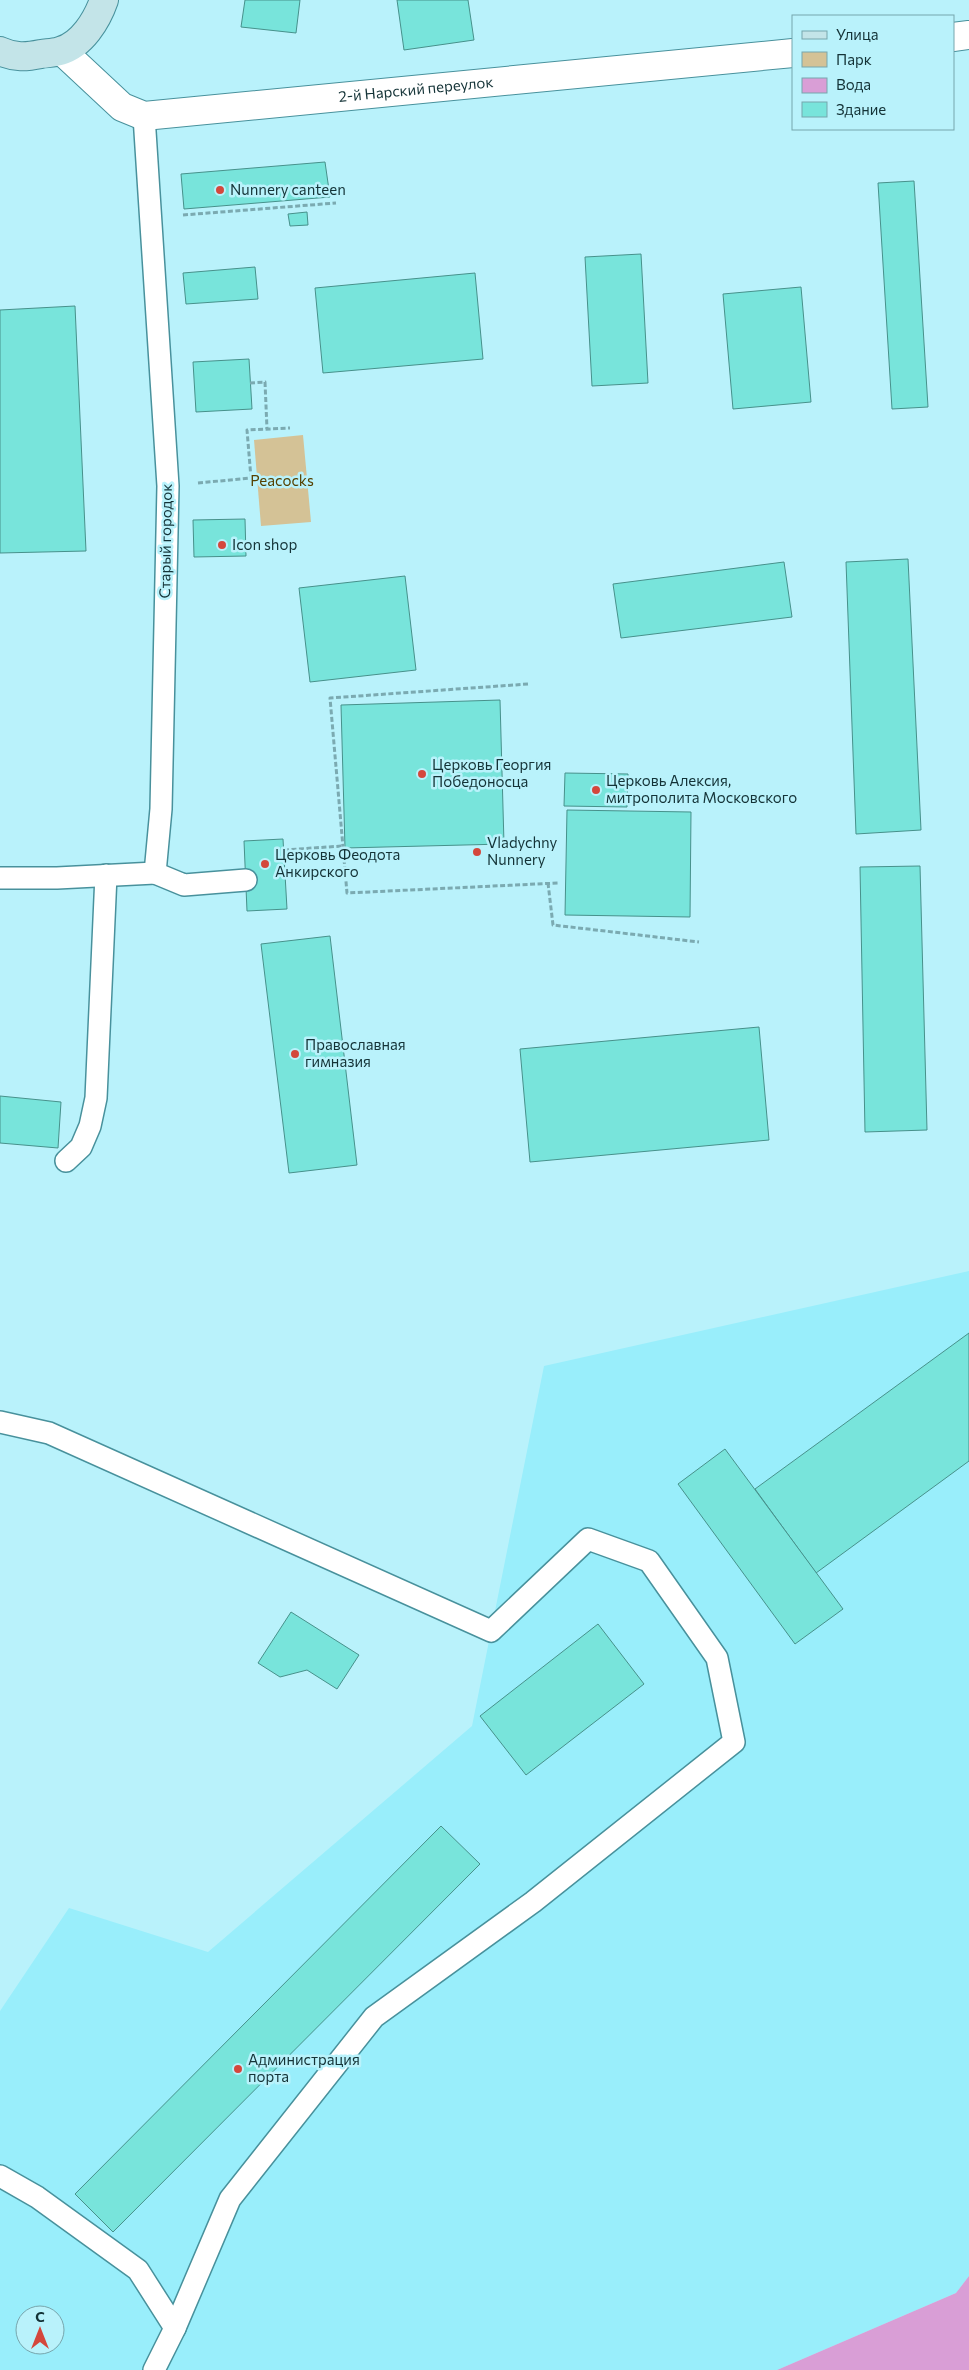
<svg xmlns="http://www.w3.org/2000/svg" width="969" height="2370" viewBox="0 0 969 2370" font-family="Commissioner,sans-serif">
<rect width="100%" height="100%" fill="#b9f2fb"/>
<!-- built -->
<path fill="#99eefb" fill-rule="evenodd" d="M 969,1271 L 969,2276 L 956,2293 L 777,2370 L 0,2370 L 0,2011 L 69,1908 L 208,1952 L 472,1726 L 544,1366 ZM 25,2315 L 55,2315 L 55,2345 L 25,2345 Z"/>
<!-- green -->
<path fill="#d4c296" d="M 303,435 L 311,522 L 261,526 L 254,440 Z"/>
<!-- water -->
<path fill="#d99ed6" d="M 969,2276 L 969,2370 L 777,2370 L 956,2293 Z"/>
<!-- building -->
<g fill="#78e4db" stroke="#47918b">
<path d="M 245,0 L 300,0 L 296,33 L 241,27 Z"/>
<path d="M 397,0 L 468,0 L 474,40 L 404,50 Z"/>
<path d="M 325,162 L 330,197 L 184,209 L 181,174 Z"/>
<path d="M 914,181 L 928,407 L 892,409 L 878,183 Z"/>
<path d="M 307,212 L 308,225 L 290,226 L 288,214 Z"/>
<path d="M 641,254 L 648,383 L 592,386 L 585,257 Z"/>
<path d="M 255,267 L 258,299 L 186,304 L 183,273 Z"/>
<path d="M 475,273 L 483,359 L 323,373 L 315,288 Z"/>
<path d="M 801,287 L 811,402 L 733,409 L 723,294 Z"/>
<path d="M 75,306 L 86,551 L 0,553 L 0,310 Z"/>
<path d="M 249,359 L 252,409 L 196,412 L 193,362 Z"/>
<path d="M 245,519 L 246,556 L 194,557 L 193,520 Z"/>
<path d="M 908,559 L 921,830 L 856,834 L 846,562 Z"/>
<path d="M 784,562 L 792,617 L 621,638 L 613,584 Z"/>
<path d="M 405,576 L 416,670 L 310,682 L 299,588 Z"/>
<path d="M 500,700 L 504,844 L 345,848 L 341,705 Z"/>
<path d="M 565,773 L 628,774 L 627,807 L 564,806 Z"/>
<path d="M 567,810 L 691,812 L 690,917 L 565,915 Z"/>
<path d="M 283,839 L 287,909 L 247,911 L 244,841 Z"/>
<path d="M 920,866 L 927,1130 L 865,1132 L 860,867 Z"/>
<path d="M 330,936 L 357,1165 L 289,1173 L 261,944 Z"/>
<path d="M 759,1027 L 769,1140 L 530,1162 L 520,1049 Z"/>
<path d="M 0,1096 L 61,1102 L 58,1148 L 0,1143 Z"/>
<path d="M 969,1333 L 969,1461 L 816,1573 L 755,1489 Z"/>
<path d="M 725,1449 L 843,1609 L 795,1644 L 678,1484 Z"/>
<path d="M 291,1612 L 359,1655 L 337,1689 L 307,1670 L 280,1677 L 258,1663 Z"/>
<path d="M 598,1624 L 644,1684 L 526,1775 L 480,1716 Z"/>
<path d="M 441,1826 L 480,1864 L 113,2232 L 75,2194 Z"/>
</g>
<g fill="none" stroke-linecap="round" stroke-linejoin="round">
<defs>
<g id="lane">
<path d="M 144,116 L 168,486 L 161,809 L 155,873 L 184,885 L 246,880"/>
<path d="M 0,878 L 57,878 L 155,873"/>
<path d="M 66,1161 L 81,1147 L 90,1126 L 96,1098 L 106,875"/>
<path d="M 0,1422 L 49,1433 L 491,1631 L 588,1539 L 649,1561 L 717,1658 L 734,1742 L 533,1902 L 374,2017 L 230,2199 L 175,2328"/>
<path d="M 0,2176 L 37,2197 L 138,2270 L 175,2328 L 154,2370"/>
</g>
<g id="street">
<path d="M 953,37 L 969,35"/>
<path id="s1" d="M 62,51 L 122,107 L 144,116 L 793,53"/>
</g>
<path id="secondary" d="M 0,51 C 15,58 26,57 41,54 C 47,53 54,53 60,51 C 82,45 97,20 104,0"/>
</defs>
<!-- lane casing -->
<use href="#lane" stroke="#48919c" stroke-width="24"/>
<!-- street casing -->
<use href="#street" stroke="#48919c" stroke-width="30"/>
<!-- secondary casing -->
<use href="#secondary" stroke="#48919c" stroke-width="30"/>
<!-- path -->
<g stroke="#7baab1" stroke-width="3" stroke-dasharray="5 2.5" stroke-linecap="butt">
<path d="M 183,215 L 336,203"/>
<path d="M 250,383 L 265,382 L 267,429"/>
<path d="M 198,483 L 251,478 L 247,430 L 290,428"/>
<path d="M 528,684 L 330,698 L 347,893 L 558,883"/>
<path d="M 284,850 L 342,846"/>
<path d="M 285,877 L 345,874"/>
<path d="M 548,883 L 553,925 L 699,942"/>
</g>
<!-- lane -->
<use href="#lane" stroke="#fff" stroke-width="21"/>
<!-- street -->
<use href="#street" stroke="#fff" stroke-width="28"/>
<!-- secondary -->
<use href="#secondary" stroke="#c3e4e8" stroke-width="28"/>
</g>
<!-- markers -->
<g fill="#d4473c" stroke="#b9f2fb" stroke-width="2">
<circle cx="220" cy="190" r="5"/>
<circle cx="222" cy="545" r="5"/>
<circle cx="422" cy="774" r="5"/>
<circle cx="596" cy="790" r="5"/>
<circle cx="477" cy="852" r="5"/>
<circle cx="265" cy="864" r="5"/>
<circle cx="295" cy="1054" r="5"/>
<circle cx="238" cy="2069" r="5"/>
</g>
<g text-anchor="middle" stroke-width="5" stroke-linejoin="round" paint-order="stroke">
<!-- street labels -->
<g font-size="15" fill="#143337" stroke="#b9f2fb">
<text dy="5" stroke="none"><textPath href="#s1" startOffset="379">2-й Нарский переулок</textPath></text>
<text transform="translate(166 541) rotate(-89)" y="5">Старый городок</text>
</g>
<!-- poi labels -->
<g font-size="15" fill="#143337" stroke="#b9f2fb" text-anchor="start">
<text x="230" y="195">Nunnery canteen</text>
<text x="232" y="550">Icon shop</text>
<text x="432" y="770">Церковь Георгия<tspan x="432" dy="17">Победоносца</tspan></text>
<text x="606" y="786">Церковь Алексия,<tspan x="606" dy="17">митрополита Московского</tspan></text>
<text x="487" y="848">Vladychny<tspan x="487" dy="17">Nunnery</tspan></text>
<text x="275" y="860">Церковь Феодота<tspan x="275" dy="17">Анкирского</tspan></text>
<text x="305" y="1050">Православная<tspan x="305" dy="17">гимназия</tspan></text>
<text x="248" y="2065">Администрация<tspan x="248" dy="17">порта</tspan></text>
</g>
<!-- park labels -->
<g font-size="15" fill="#564101" stroke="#b9f2fb">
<text x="282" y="486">Peacocks</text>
</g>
</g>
<!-- legend -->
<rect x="792" y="15" width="162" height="115" fill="#b9f2fb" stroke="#77a6ad"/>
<rect x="802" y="31" width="25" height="8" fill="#c3e4e8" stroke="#77a6ad"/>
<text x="836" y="40" font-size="15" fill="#143337">Улица</text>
<rect x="802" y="52" width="25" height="15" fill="#d4c296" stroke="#77a6ad"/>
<text x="836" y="65" font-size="15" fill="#143337">Парк</text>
<rect x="802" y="78" width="25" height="15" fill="#d99ed6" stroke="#77a6ad"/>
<text x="836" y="90" font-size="15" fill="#143337">Вода</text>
<rect x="802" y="102" width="25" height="15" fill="#78e4db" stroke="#77a6ad"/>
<text x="836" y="115" font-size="15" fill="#143337">Здание</text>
<!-- north arrow -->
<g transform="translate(40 2330)"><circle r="24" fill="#b9f2fb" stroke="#77a6ad"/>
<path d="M0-4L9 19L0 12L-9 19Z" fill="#d4473c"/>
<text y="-8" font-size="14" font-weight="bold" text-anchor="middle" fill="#143337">С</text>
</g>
</svg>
